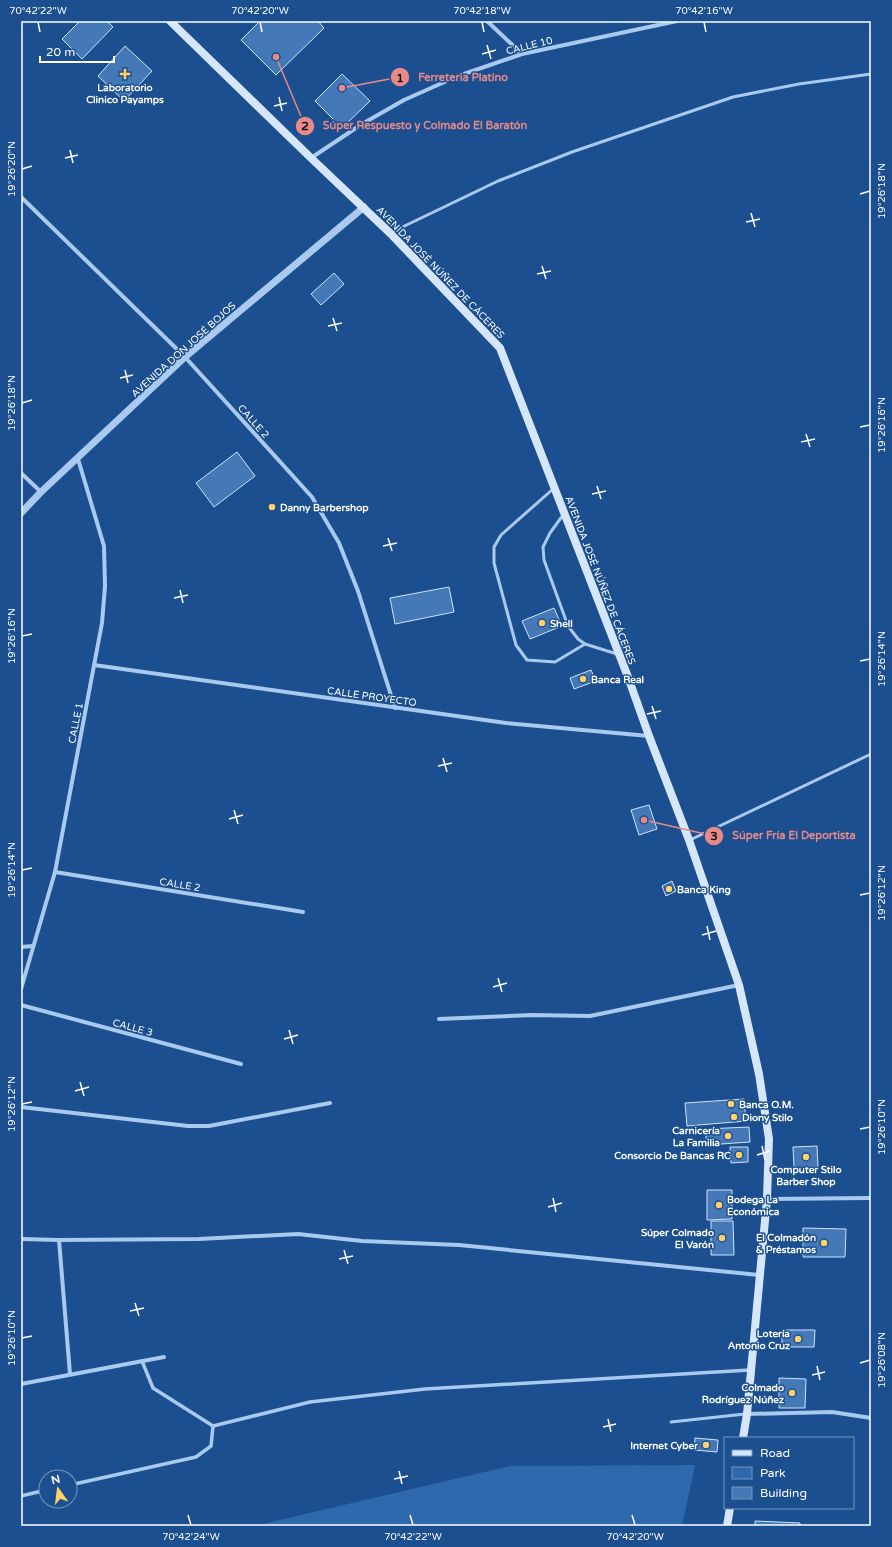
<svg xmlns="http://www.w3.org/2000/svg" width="892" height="1547" viewBox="0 0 892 1547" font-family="'Varela Round',sans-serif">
<rect width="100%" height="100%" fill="#1b4f8f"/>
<!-- green -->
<path fill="#2e69ad" d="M 695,1465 L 682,1526 L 254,1526 L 510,1466 Z"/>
<!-- building -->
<g fill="#4478b7" stroke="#cfe3fa">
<path d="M 80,21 L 107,21 L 113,27 L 82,59 L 62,39 Z"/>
<path d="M 260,21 L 318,21 L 324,28 L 276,75 L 241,40 Z"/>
<path d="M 125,46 L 152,71 L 124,101 L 98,76 Z"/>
<path d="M 342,74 L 370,101 L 342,128 L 315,101 Z"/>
<path d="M 334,273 L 344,284 L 321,305 L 311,294 Z"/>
<path d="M 237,452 L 255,476 L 214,507 L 196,483 Z"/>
<path d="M 449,587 L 454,612 L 395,624 L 390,598 Z"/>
<path d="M 554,608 L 562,626 L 530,639 L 522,621 Z"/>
<path d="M 591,670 L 596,681 L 574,689 L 570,678 Z"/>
<path d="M 649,805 L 657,829 L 639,835 L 631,810 Z"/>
<path d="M 672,881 L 676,891 L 666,896 L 662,886 Z"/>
<path d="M 744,1099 L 746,1121 L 687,1126 L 685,1103 Z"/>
<path d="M 749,1127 L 750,1142 L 707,1145 L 705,1129 Z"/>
<path d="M 817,1146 L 818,1167 L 794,1168 L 793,1147 Z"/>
<path d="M 730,1147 L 748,1147 L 748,1162 L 731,1163 Z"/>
<path d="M 707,1190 L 732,1190 L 732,1219 L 707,1220 Z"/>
<path d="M 711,1221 L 733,1221 L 734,1255 L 711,1255 Z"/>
<path d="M 803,1228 L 846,1229 L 845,1257 L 803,1257 Z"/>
<path d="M 782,1330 L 815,1330 L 814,1347 L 782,1347 Z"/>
<path d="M 779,1378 L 806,1379 L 805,1408 L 779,1408 Z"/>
<path d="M 695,1438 L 718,1440 L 717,1452 L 694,1450 Z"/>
<path d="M 755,1521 L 800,1523 L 800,1526 L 755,1526 Z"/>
</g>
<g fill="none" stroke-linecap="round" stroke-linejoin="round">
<!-- service -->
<g stroke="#a9c9ee" stroke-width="3">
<path d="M 390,233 L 498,181 L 572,152 L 733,97 L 799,84 L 871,74"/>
<path d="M 553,489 L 501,535 L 494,547 L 494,563 L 516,645 L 527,660 L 555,662 L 585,644"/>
<path d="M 563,515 L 550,533 L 543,547 L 544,560 L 568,626 L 578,639 L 585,644 L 617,654"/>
<path d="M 690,840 L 871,754"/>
<path d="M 671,1422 L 745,1414"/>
</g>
<!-- pedestrian -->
<g stroke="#a9c9ee" stroke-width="3.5">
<path d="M 142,1361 L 153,1388 L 213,1426 L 310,1402 L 425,1389 L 750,1370"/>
<path d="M 70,1485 L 196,1457 L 211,1446 L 213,1426"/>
<path d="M 21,1496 L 46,1490"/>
</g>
<!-- minor -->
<g stroke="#a9c9ee" stroke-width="4">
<path d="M 487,21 L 522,54"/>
<path d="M 311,158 L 362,124 L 404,100 L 458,76 L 522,54 L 677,21"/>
<path d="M 21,197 L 185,357 L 312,497 L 339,543 L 358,591 L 395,708"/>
<path d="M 21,473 L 41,492"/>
<path d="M 94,665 L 506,723 L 649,736"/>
<path d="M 55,872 L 303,912"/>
<path d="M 21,947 L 33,946"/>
<path d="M 21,989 L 55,872 L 102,623 L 105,586 L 104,546 L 78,459"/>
<path d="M 21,1005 L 241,1064"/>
<path d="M 439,1019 L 532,1015 L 590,1016 L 739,985"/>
<path d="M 21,1107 L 188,1126 L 209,1126 L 330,1103"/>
<path d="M 767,1199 L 871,1198"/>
<path d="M 21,1239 L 59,1240 L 199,1239 L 298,1234 L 362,1241 L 459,1245 L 759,1275"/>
<path d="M 59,1240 L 70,1374"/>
<path d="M 21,1384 L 164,1357"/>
<path d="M 747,1414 L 832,1412 L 871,1418"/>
</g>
<!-- tertiary -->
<path stroke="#a9c9ee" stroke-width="7" d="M 21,513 L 41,492 L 185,357 L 364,207"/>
<!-- secondary -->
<g stroke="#d6e6fa" stroke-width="8">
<path d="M 170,21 L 311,158 L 390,233 L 500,348 L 628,677 L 649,736 L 689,840 L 739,985 L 759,1074 L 769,1139 L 767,1199 L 747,1414 L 743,1438"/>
<path d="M 727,1526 L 730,1508"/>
</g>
</g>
<!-- ticks -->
<path fill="none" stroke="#fff" stroke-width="1.5" d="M 38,22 L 40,32M 260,22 L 262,32M 482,22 L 484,32M 704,22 L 706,32M 487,45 L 491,59M 482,54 L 496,50M 279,97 L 282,111M 274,106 L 287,103M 70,150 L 73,163M 65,158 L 78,155M 22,169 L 32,166M 860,194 L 870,191M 751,213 L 755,227M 746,222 L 760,219M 542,266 L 546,279M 537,274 L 551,271M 333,318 L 337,331M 328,326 L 342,323M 125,370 L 128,383M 120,378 L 133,375M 22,403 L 32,400M 860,427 L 870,425M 806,434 L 810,447M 801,442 L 815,439M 597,486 L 601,499M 592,494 L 606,491M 388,538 L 392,551M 383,546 L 397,543M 180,590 L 183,603M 174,598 L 188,595M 22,636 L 32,634M 860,661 L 870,659M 652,706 L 656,719M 647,714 L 661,711M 443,758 L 447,772M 438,766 L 452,763M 234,810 L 238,824M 229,819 L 243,815M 22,870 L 32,868M 860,895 L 870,893M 707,926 L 710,940M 702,935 L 716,931M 498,978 L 502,992M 493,987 L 507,983M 289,1030 L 293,1044M 284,1039 L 298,1035M 80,1082 L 84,1096M 75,1091 L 89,1087M 22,1104 L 32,1102M 860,1129 L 870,1127M 762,1146 L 765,1160M 757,1155 L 770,1151M 553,1198 L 556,1212M 548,1207 L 562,1203M 344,1250 L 348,1264M 339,1259 L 353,1256M 135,1303 L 139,1316M 130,1311 L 144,1308M 22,1338 L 32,1336M 860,1363 L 870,1360M 817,1366 L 820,1380M 812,1375 L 825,1372M 608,1419 L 611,1432M 603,1427 L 616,1424M 399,1471 L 402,1484M 394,1479 L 408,1476M 188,1515 L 191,1525M 410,1515 L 413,1525M 632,1515 L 635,1525"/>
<!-- markers -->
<g fill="#ffd166" stroke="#1b4f8f" stroke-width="1.5">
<path d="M123 68h4v4h4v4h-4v4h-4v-4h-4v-4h4z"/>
<circle cx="272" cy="507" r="4"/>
<circle cx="542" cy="623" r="4"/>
<circle cx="583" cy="679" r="4"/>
<circle cx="669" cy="889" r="4"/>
<circle cx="731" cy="1104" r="4"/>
<circle cx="734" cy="1117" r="4"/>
<circle cx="728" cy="1136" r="4"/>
<circle cx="739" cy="1155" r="4"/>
<circle cx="806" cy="1157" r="4"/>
<circle cx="719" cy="1205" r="4"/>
<circle cx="722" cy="1238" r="4"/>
<circle cx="824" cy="1243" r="4"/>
<circle cx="798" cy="1339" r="4"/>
<circle cx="792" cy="1393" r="4"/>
<circle cx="706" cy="1445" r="4"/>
</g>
<g text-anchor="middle" stroke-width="3" stroke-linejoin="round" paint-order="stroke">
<!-- street labels -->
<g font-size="10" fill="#fff" stroke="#1b4f8f">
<text transform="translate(529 45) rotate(-14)" y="4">CALLE 10</text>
<text transform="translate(441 272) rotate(46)" y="4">AVENIDA JOSÉ NÚÑEZ DE CÁCERES</text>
<text transform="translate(183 349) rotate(-42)" y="4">AVENIDA DON JOSÉ BOJOS</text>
<text transform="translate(254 421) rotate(48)" y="4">CALLE 2</text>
<text transform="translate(601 580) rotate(69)" y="4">AVENIDA JOSÉ NÚÑEZ DE CÁCERES</text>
<text transform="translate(372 696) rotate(8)" y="4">CALLE PROYECTO</text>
<text transform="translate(75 723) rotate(-79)" y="4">CALLE 1</text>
<text transform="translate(180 884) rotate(9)" y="4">CALLE 2</text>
<text transform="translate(133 1027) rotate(15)" y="4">CALLE 3</text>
</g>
<!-- poi labels -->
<g font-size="10" font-weight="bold" fill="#fff" stroke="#1b4f8f" text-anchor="start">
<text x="125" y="91" text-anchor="middle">Laboratorio<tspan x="125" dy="12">Clinico Payamps</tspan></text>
<text x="280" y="511">Danny Barbershop</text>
<text x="550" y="627">Shell</text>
<text x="591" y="683">Banca Real</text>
<text x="677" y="893">Banca King</text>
<text x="739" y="1108">Banca O.M.</text>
<text x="742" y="1121">Diony Stilo</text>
<text x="720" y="1134" text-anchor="end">Carnicería<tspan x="720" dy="12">La Familia</tspan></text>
<text x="731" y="1159" text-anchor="end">Consorcio De Bancas RC</text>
<text x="806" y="1173" text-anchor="middle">Computer Stilo<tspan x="806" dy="12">Barber Shop</tspan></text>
<text x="727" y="1203">Bodega La<tspan x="727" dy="12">Económica</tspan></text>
<text x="714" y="1236" text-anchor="end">Súper Colmado<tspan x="714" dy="12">El Varón</tspan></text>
<text x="816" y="1241" text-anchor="end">El Colmadón<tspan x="816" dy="12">&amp; Préstamos</tspan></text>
<text x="790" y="1337" text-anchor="end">Lotería<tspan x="790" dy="12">Antonio Cruz</tspan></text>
<text x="784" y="1391" text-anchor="end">Colmado<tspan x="784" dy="12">Rodríguez Núñez</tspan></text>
<text x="698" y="1449" text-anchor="end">Internet Cyber</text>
</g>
</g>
<!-- callouts -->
<path fill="none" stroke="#e88989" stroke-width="1.5" d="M342 88L400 77M276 57L305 126M644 820L714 836"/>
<g fill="#e88989" stroke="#1b4f8f" stroke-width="1.5">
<circle cx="342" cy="88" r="4"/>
<circle cx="276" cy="57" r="4"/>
<circle cx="644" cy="820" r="4"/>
<circle cx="400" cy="77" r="10"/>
<circle cx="305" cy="126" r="10"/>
<circle cx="714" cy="836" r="10"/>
</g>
<g font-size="12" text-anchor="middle" font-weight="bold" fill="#111">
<text x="400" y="82">1</text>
<text x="305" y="130">2</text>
<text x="714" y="840">3</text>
</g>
<g font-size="11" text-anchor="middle" font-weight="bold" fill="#e88989" stroke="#1b4f8f" stroke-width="3" stroke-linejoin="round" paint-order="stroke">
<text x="463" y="81">Ferreteria Platino</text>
<text x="425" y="129">Súper Respuesto y Colmado El Baratón</text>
<text x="794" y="839">Súper Fría El Deportista</text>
</g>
<!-- border -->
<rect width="892" height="1547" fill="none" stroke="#1b4f8f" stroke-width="44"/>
<!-- legend -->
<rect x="724" y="1437" width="130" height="72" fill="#1b4f8f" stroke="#7695bc"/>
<rect x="732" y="1450" width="20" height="6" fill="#d6e6fa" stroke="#7695bc"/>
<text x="760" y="1457" font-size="12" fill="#ffffff">Road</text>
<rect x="732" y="1467" width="20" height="12" fill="#2e69ad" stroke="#7695bc"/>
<text x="760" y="1477" font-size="12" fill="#ffffff">Park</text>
<rect x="732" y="1487" width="20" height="12" fill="#4478b7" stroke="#7695bc"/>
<text x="760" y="1497" font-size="12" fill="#ffffff">Building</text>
<!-- north arrow -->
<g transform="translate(58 1489) rotate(346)"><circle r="19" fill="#1b4f8f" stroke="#7695bc"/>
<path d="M0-3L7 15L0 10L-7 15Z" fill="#ffd166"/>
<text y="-6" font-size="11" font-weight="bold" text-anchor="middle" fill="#ffffff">N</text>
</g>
<!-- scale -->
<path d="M40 56v6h74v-6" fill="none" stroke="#ffffff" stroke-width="2"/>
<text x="46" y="56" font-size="12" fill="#ffffff" stroke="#1b4f8f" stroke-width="3" paint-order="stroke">20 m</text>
<rect x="22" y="22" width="848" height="1503" fill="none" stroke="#fff" stroke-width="1.5"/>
<g font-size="10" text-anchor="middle" fill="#fff">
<text x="38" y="14">70°42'22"W</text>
<text x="260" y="14">70°42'20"W</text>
<text x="482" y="14">70°42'18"W</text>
<text x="704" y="14">70°42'16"W</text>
<text transform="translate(11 169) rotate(-90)" y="4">19°26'20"N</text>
<text transform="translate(881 191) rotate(-90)" y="4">19°26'18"N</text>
<text transform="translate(11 403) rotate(-90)" y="4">19°26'18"N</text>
<text transform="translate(881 425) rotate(-90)" y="4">19°26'16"N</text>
<text transform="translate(11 636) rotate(-90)" y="4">19°26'16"N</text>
<text transform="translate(881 659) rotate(-90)" y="4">19°26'14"N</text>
<text transform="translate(11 870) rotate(-90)" y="4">19°26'14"N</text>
<text transform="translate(881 893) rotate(-90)" y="4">19°26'12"N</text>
<text transform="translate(11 1104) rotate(-90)" y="4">19°26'12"N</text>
<text transform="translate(881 1127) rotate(-90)" y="4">19°26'10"N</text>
<text transform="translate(11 1338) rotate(-90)" y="4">19°26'10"N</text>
<text transform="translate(881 1360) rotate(-90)" y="4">19°26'08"N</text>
<text x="191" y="1540">70°42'24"W</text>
<text x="413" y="1540">70°42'22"W</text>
<text x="635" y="1540">70°42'20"W</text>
</g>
</svg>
